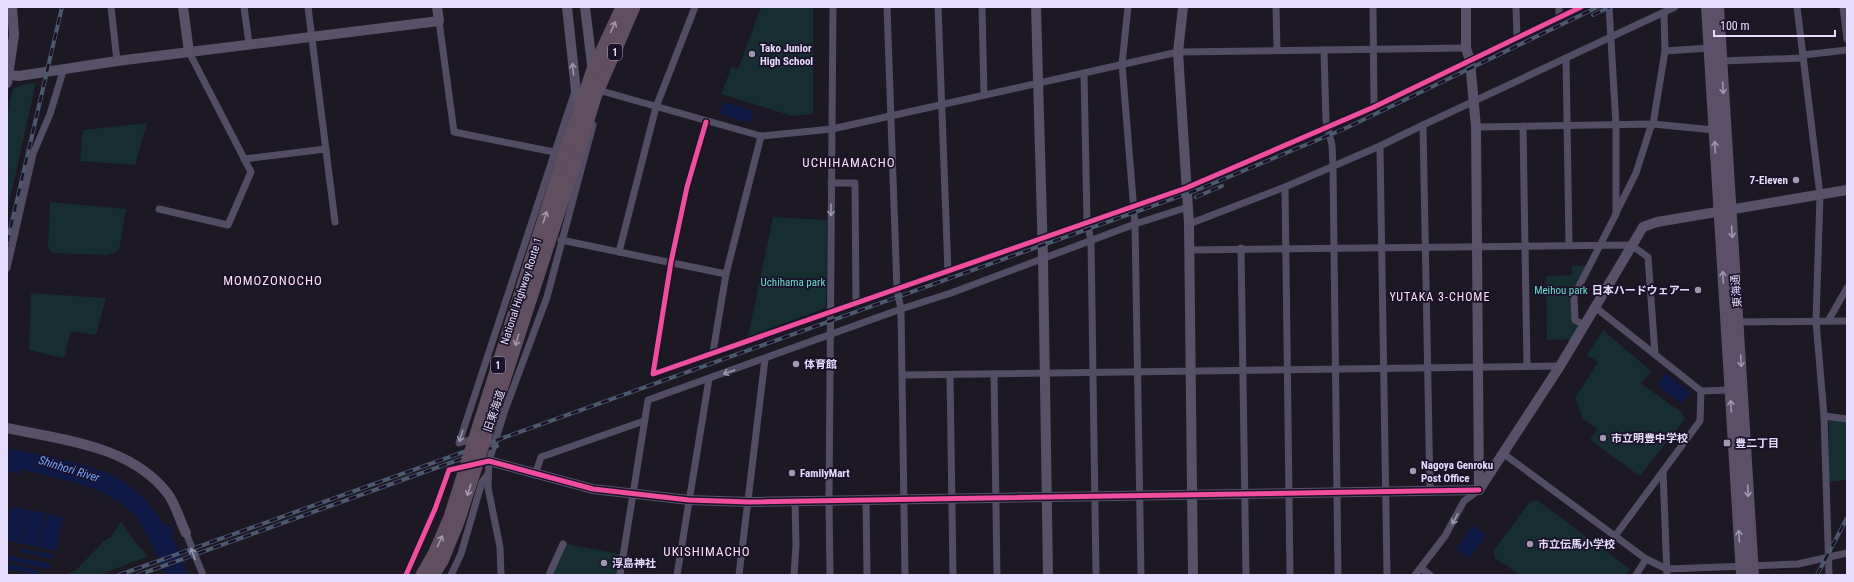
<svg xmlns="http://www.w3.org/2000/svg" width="1854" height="582" viewBox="0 0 1854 582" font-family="'Roboto Condensed','Noto Sans JP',sans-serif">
<rect width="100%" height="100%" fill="#1c1824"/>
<!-- green -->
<g fill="#162d32">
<path d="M 761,7 L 813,7 L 813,114 L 792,116 L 721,94 L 732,66 L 738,69 Z"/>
<path d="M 36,83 L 7,213 L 7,113 L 13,89 L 25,84 Z"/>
<path d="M 147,123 L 135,165 L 80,161 L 83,130 Z"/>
<path d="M 50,202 L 126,209 L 119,250 L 108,255 L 52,253 L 48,248 Z"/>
<path d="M 773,217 L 827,220 L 826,308 L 748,337 Z"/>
<path d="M 1590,265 L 1574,296 L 1575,320 L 1584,325 L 1576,339 L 1547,340 L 1546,276 L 1572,275 L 1572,266 Z"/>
<path d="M 31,293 L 106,298 L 96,335 L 71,331 L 64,358 L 29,350 Z"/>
<path d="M 1603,330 L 1651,371 L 1641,383 L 1682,413 L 1685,419 L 1640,476 L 1590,440 L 1597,429 L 1583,419 L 1575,398 L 1598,362 L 1587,355 Z"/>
<path d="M 1829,417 L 1847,419 L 1847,480 L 1829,482 Z"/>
<path d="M 1537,500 L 1630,569 L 1626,575 L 1520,575 L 1495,558 L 1494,550 L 1529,503 Z"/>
<path d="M 121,522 C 127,528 130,536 136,543 C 141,550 144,548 147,557 L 99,575 L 63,575 L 75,571 L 105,540 L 111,537 Z"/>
<path d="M 566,544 L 620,554 L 617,575 L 551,575 Z"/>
</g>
<!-- water -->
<g fill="#0f1945">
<path d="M 724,102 L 753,111 L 750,123 L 720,114 Z"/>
<path d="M 1666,373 L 1690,392 L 1681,404 L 1657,385 Z"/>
<path d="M 7,448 C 43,456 97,463 127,484 C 143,494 155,511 166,527 L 170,525 L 174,534 L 172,536 L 188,575 L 165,575 C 157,556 150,537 138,520 C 114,486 58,479 20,469 L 19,474 L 7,471 Z"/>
<path d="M 12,506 L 28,510 L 21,544 L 7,540 L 7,530 Z"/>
<path d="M 29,510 L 45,513 L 38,547 L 22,544 Z"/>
<path d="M 47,514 L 63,517 L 56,551 L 39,547 Z"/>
<path d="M 1473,525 L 1486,535 L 1469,559 L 1456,549 Z"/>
<path d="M 21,548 L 37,552 L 37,555 L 20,552 Z"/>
<path d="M 38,551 L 54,555 L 53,559 L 37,556 Z"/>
<path d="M 7,555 L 51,564 L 50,569 L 7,560 Z"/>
<path d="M 7,563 L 39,570 L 38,575 L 7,569 Z"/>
</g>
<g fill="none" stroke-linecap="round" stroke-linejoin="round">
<!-- street -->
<g stroke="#524d65" stroke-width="7">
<path d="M 111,7 L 117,61"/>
<path d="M 244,7 L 249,44"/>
<path d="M 308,7 L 335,222"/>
<path d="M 887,7 L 897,290 L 901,309 L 905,575"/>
<path d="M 938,7 L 948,272"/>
<path d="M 982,7 L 984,95"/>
<path d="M 1128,7 L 1122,64 L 1135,224 L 1141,575"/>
<path d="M 1276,7 L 1277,50"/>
<path d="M 1373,7 L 1374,107"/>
<path d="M 1516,7 L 1517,37"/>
<path d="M 1559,7 L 1559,17"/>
<path d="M 1797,7 L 1820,195 L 1816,321 L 1824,416 L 1829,575"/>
<path d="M 1843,7 L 1847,39"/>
<path d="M 439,21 L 454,132 L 554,152"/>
<path d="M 1324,50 L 1326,121 L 1332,145 L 1333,167 L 1338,575"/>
<path d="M 1665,51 L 1710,48"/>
<path d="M 1803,55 L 1847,50"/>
<path d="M 1566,58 L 1569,245"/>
<path d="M 1722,61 L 1803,58"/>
<path d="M 1084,73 L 1087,221 L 1091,241 L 1096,575"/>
<path d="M 598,90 L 761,136 L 832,129 L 1178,52 L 1466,48"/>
<path d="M 706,122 L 687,187 L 671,262 L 653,374 L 1186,188 L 1374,107 L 1581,7"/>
<path d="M 1523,126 L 1527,366"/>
<path d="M 1476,127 L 1653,124 L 1714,130"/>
<path d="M 244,159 L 326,149"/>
<path d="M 831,183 L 855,183 L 856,304"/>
<path d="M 1285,187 L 1290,575"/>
<path d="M 159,209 L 228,225 L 251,172 L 189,52"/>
<path d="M 1616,213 L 1636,173 L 1650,129 L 1653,124 L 1665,51 L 1664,13"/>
<path d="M 1189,224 L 1285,187 L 1380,146"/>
<path d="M 561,240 L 726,274"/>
<path d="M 1241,248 L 1246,575"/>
<path d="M 1189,250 L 1631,245 L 1648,257 L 1655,354"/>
<path d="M 619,252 L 656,107 L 695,7"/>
<path d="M 7,268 L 33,154 L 50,114 L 64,68"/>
<path d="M 1595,307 L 1701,391 L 1730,390"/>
<path d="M 1828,321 L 1847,288"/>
<path d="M 1738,322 L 1847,321"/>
<path d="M 1584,325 L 1575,320 L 1574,296 L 1616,214 L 1616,125 L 1609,7"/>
<path d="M 713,352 L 726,274 L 761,136"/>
<path d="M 994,374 L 997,575"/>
<path d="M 903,375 L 1560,366"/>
<path d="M 950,375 L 953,575"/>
<path d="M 1824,416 L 1847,419"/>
<path d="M 476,438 L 459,443 L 575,91"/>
<path d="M 1504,454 L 1646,559 L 1667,569 L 1798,564 L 1847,553"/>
<path d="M 1663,471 L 1667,575"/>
<path d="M 535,475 L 541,457 L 644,421"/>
<path d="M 1430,491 L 1423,125 L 1675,7"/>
<path d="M 866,500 L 867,575"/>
<path d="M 186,533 L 203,575"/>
<path d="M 1615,536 L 1700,421 L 1701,391"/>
<path d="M 1421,568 L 1430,575"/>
<path d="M 406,575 L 435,509 L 449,470 L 468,466"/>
<path d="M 451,575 L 461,554 L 482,482 L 488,474"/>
<path d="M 501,575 L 500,547 L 488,488 L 489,461 L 505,410 L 547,297 L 593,125"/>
<path d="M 549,575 L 563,544"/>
<path d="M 620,575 L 648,400 L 901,309 L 951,293 L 1135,224 L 1188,207"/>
<path d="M 677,575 L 709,379"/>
<path d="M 739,575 L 765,359"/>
<path d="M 794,575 L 796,545 L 795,501"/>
<path d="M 830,575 L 829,500 L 833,7"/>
<path d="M 1387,575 L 1380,146 L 1423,125"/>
<path d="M 1415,575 L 1445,536 L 1464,501 L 1479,490"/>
<path d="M 1636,575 L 1646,559"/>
</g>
<!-- secondary -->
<g stroke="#58516a" stroke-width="10">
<path d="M 183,7 L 189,52"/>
<path d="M 567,7 L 576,91 L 579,108"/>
<path d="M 585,7 L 593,73"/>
<path d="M 1036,7 L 1043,258 L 1048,575"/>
<path d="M 1183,7 L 1178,52 L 1189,224 L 1193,575"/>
<path d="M 1466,7 L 1466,48 L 1470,61 L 1476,127 L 1479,490"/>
<path d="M 9,75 L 19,76 L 117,61 L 439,21 L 437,7"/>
<path d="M 7,83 L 14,35 L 12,7"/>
<path d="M 7,428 C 62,440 131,445 168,494 C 176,505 180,521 186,533"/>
<path d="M 489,461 L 593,489 L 689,500 L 749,502 L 1479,490"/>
<path d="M 1479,490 L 1560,366 L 1643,227 L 1657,222 L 1847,190"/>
</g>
<!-- primary -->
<g stroke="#5c4f69" stroke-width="12">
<path d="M 1707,7 L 1742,575"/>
<path d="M 1718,7 L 1753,575"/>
</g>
<!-- highway -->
<g stroke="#614e60" stroke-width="13">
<path d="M 565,152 L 592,72 L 622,7"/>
<path d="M 577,156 L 595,97 L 634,7"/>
</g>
<defs>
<g id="rail">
<path d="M 1593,15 L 1610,7"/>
<path d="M 1196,197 L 1222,186"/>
<path d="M 7,243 L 62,7"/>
<path d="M 119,575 L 1197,190 L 1344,129 L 1598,7"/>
<path d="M 138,575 L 497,446"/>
<path d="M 1817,575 L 1847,518"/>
</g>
</defs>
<!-- rail casing -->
<use href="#rail" stroke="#4c596e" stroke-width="4"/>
<!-- rail -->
<use href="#rail" stroke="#1a122a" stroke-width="2.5" stroke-dasharray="8" stroke-linecap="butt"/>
<!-- highway-bridge -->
<g stroke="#614e60" stroke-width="13">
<path d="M 422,575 L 434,554 L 450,517 L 565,152"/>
<path d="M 433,575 L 442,561 L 458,522 L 577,156"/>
</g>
<defs>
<g id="cycleway">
<path d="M 706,122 L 687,187 L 671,262 L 653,374 L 1186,188 L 1374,107 L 1581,7"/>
<path d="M 406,575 L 435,509 L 449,470 L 489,461 L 593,489 L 689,500 L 749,502 L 1479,490"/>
</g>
</defs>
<!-- cycleway casing -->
<use href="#cycleway" stroke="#1a122a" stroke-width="8"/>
<!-- cycleway -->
<use href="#cycleway" stroke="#ef4d9e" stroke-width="5"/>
</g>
<!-- one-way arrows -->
<defs><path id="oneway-shaft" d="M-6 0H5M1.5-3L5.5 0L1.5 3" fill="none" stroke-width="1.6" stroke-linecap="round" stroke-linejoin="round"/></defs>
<g stroke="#a496af">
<use href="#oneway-shaft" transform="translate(613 27) rotate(-66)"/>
<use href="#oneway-shaft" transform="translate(545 217) rotate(-72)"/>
<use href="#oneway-shaft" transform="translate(517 340) rotate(107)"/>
<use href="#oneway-shaft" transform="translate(469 490) rotate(108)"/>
<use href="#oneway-shaft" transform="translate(440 541) rotate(-66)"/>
</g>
<use stroke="#9f97b4" href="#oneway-shaft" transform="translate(573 69) rotate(-96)"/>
<g stroke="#a196b4">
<use href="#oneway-shaft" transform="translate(1723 88) rotate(87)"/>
<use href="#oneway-shaft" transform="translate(1715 147) rotate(-93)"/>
<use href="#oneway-shaft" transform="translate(1732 232) rotate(86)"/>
<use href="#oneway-shaft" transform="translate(1723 277) rotate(-93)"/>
<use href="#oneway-shaft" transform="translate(1741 361) rotate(87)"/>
<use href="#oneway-shaft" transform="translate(1731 406) rotate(-93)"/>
<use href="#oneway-shaft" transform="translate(1748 491) rotate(87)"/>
<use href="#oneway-shaft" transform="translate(1739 536) rotate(-94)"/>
</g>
<g stroke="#9c95b2">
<use href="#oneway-shaft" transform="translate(831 210) rotate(90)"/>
<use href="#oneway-shaft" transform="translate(729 372) rotate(160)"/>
<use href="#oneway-shaft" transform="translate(461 436) rotate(107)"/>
<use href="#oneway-shaft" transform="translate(1455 519) rotate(119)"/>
<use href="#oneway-shaft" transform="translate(193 554) rotate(-111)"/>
</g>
<!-- markers -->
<g fill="#9f98b2" stroke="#1a122a" stroke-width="1.5">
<circle cx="752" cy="54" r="4"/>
<circle cx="1796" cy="180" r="4"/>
<circle cx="1698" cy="290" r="4"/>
<circle cx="796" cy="364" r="4"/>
<circle cx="1603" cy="438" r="4"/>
<rect x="1723" y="439" width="8" height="8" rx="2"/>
<circle cx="1413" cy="471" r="4"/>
<circle cx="792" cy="473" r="4"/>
<circle cx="1530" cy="544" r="4"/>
<circle cx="604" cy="563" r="4"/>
</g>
<g text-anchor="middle" stroke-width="3.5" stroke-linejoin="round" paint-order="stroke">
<!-- shield labels -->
<g fill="#1a122a" stroke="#a9a0be" stroke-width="1">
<rect x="608" y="44" width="14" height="16" rx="3"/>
<rect x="491" y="357" width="14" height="16" rx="3"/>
</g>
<g font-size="10" font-weight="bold" fill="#e6ddfe">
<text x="615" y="56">1</text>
<text x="498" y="369">1</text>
</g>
<!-- poi labels -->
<g font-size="11" font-weight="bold" fill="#e6ddfe" stroke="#1a122a" text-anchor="start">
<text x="760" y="52">Tako Junior<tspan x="760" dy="13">High School</tspan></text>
<text x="1788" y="184" text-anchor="end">7-Eleven</text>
<text x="1690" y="294" text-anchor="end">日本ハードウェアー</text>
<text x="804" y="368">体育館</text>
<text x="1611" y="442">市立明豊中学校</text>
<text x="1735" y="447">豊二丁目</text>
<text x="1421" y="469">Nagoya Genroku<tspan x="1421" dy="13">Post Office</tspan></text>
<text x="800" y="477">FamilyMart</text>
<text x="1538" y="548">市立伝馬小学校</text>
<text x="612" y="567">浮島神社</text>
</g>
<!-- park labels -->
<g font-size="11" fill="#6adcd3" stroke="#1a122a">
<text x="793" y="286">Uchihama park</text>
<text x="1561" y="294">Meihou park</text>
</g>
<!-- street labels -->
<g font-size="11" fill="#e6ddfe" stroke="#1a122a">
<text transform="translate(521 291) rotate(-72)" y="4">National Highway Route 1</text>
<text transform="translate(1736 291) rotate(-94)" y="4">東海通</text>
<text transform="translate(494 411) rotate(-71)" y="4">旧東海道</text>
</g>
<!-- neighbourhood labels -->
<g font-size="12" letter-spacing="1" fill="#fedfed" stroke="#1a122a">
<text x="1440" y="301">YUTAKA 3-CHOME</text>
</g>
<!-- water labels -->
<g font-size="12" font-style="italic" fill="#6fa2f9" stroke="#1a122a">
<text transform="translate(69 469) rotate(17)" y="4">Shinhori River</text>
</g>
<!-- quarter labels -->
<g font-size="13" letter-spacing="1" fill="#fedfed" stroke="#1a122a">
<text x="849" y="167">UCHIHAMACHO</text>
<text x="273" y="285">MOMOZONOCHO</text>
<text x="707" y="556">UKISHIMACHO</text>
</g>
</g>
<!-- border -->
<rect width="1854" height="582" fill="none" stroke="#e6ddfe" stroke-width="16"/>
<!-- scale -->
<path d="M1714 30v6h121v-6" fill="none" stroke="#e6ddfe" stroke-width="2"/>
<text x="1720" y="30" font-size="12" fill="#e6ddfe" stroke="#1a122a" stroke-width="3" paint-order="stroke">100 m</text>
</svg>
